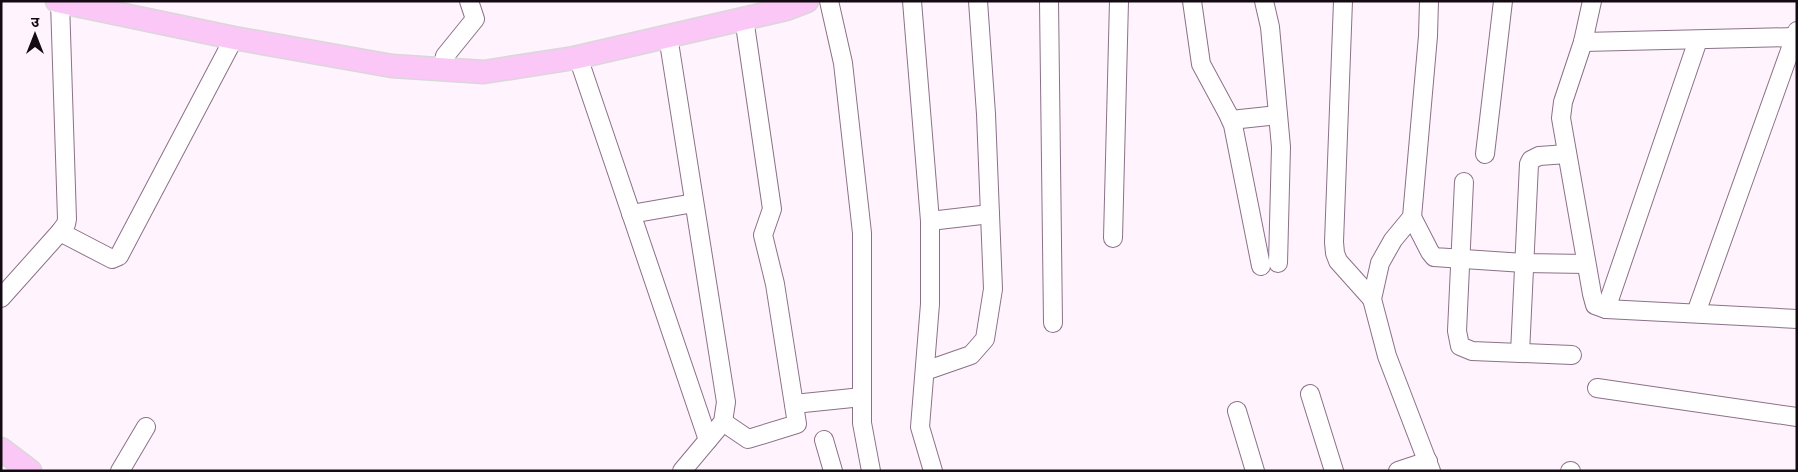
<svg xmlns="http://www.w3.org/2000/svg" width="1798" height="472" viewBox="0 0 1798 472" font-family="Ubuntu,'Noto Sans Devanagari',sans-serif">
<rect width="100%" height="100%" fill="#fff3fe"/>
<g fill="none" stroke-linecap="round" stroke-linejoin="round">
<defs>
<g id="minor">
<path d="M 829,1 L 843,63 L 862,233 L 862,423 L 871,471"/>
<path d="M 912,1 L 930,221 L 930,304 L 920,427 L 933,471"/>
<path d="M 1049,1 L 1053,323"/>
<path d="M 1192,1 L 1201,64 L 1228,114 L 1233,125 L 1261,266"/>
<path d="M 1264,1 L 1270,27 L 1281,147 L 1278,263"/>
<path d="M 1343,1 L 1334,242 L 1335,253 L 1338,261 L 1372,299"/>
<path d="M 1429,1 L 1428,36 L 1412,217 L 1393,240 L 1380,263 L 1372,299 L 1387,356 L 1431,471"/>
<path d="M 1592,1 L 1583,42 L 1563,102 L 1561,118 L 1592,294 L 1595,305 L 1606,309 L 1797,319"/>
<path d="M 668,36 L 726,402 L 723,422 L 682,471"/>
<path d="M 1583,42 L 1794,37"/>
<path d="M 578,57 L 708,440"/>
<path d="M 442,69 L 445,56 L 475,19 L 469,1"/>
<path d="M 1231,120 L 1278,115"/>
<path d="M 1485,154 L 1503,1"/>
<path d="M 1464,182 L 1457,331 L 1460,346 L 1472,351 L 1572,355"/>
<path d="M 631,214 L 694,203"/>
<path d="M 1412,217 L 1430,252 L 1434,257 L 1524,263 L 1586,264"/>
<path d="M 930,221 L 990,214"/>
<path d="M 60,232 L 112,259 L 119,256 L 234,38"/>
<path d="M 1113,238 L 1119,1"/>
<path d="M 1,298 L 60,232 L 66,224 L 67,219 L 60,2"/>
<path d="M 1606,309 L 1698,40"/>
<path d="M 1696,313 L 1797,31"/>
<path d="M 1520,353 L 1529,164 L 1531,160 L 1539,156 L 1567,154"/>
<path d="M 925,371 L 971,355 L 985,339 L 993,289 L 986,114 L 978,1"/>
<path d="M 1597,388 L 1797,417"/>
<path d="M 1310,394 L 1334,471"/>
<path d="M 794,404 L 862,397"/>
<path d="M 1237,411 L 1255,471"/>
<path d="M 723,422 L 748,439 L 797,424 L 775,284 L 763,235 L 772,209 L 744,18"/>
<path d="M 824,440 L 833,471"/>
<path d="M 120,471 L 146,427"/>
<path d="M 1398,471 L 1428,461"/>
<path d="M 1570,471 L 1571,471"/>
</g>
<g id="major">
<path d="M 57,1 L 234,38 L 392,66 L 484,72 L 574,58 L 786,9 L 807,1"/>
<path d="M 1,449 L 30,471"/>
</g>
</defs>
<!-- minor casing -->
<use href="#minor" stroke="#8b7188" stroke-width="20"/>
<!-- major casing -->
<use href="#major" stroke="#d9d8d9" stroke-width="25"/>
<!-- minor -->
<use href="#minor" stroke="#fff" stroke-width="18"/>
<!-- major -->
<use href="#major" stroke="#fac7f7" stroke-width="22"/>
</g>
<!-- border -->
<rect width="1798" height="472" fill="none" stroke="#140a13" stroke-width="5"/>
<!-- north arrow -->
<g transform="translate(35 35)" stroke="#fff3fe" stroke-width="4" paint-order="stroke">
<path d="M0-4L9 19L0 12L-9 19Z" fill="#140a13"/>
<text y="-8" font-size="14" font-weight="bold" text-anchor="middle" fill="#140a13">उ</text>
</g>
</svg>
